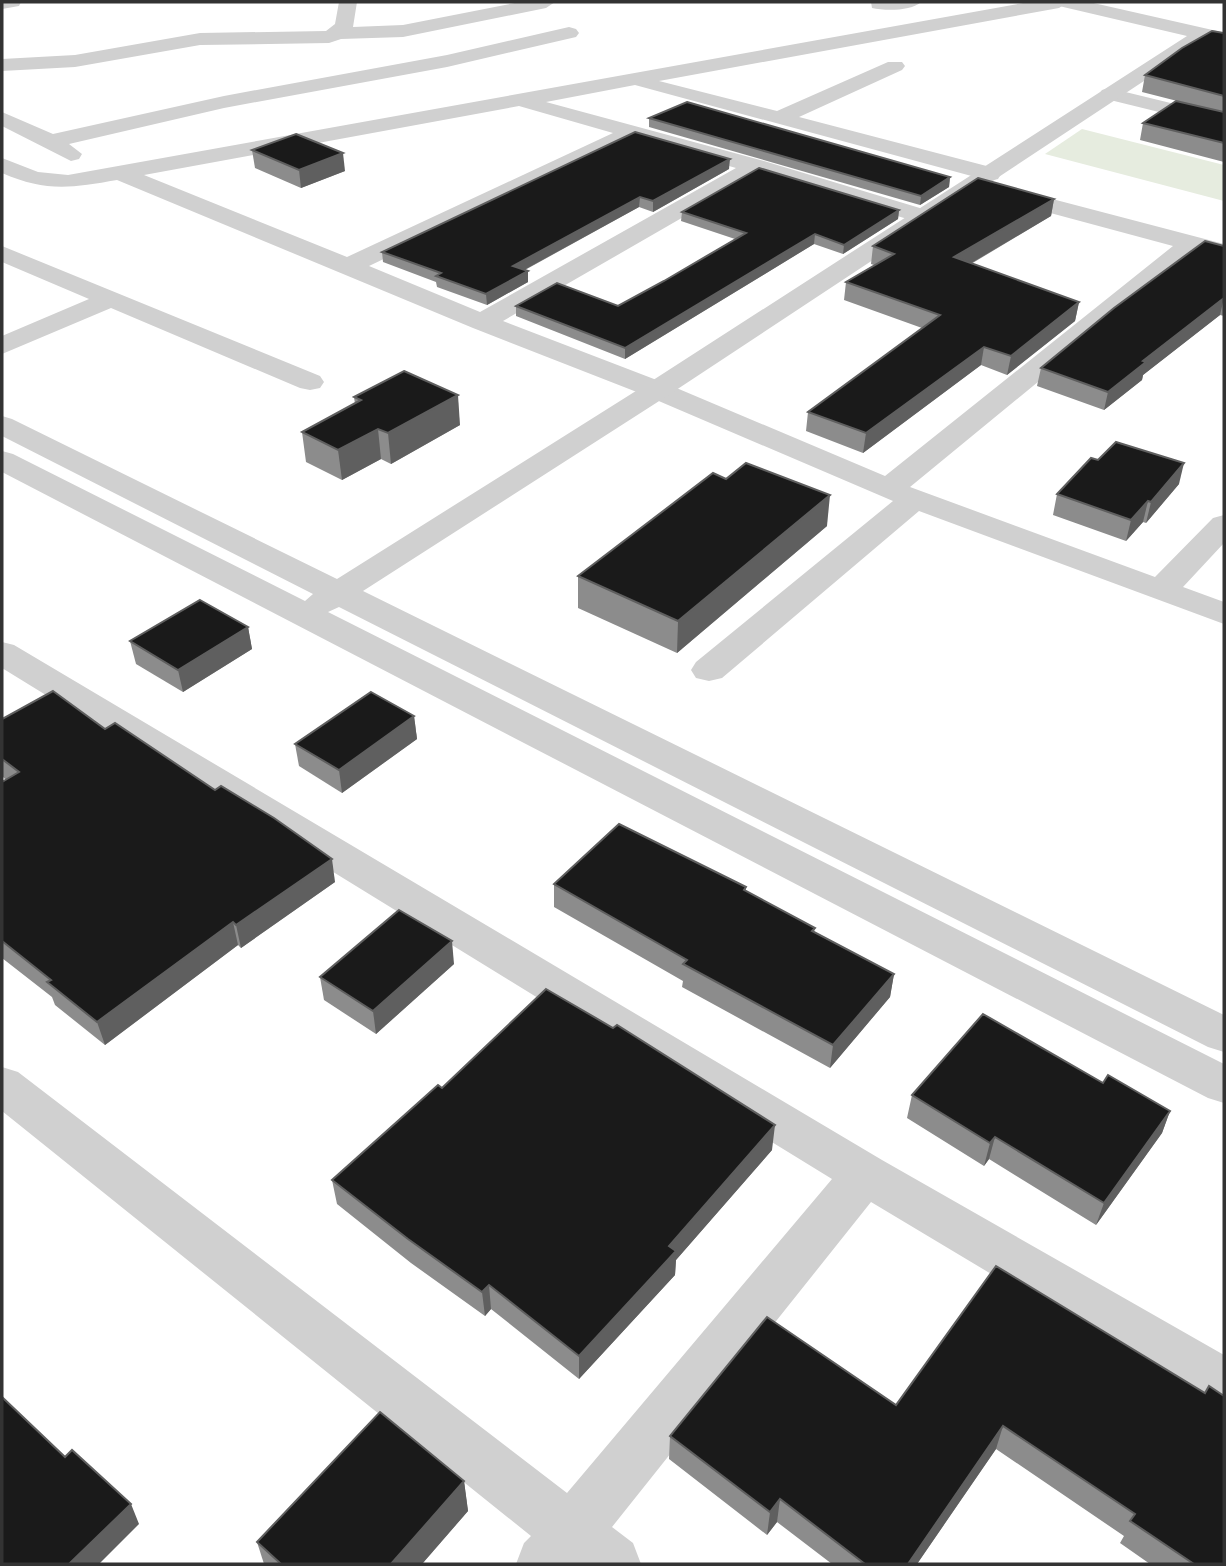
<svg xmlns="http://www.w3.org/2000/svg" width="1226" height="1566" viewBox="0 0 1226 1566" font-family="'Asap Condensed',sans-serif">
<rect width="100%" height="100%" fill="#fff"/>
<!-- green -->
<path fill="#e6ecdf" d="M 1082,129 L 1224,165 L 1224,201 L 1045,154 Z"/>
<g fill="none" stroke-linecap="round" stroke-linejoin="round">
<!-- minor -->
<g fill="#d0d0d0" fill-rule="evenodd">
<path d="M 2,2 L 21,2 L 19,6 L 2,9 Z"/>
<path d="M 339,2 L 357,2 L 353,27 L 403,25 L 520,2 L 555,2 L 546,8 L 403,37 L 341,39 L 329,43 L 200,45 L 75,67 L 2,71 L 2,59 L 75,55 L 200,33 L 326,31 L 335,24 Z"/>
<path d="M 871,2 L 921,2 C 912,11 885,11 872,8 Z"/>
<path d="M 1029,2 L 1068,2 L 1059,8 L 659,81 L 777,111 L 888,62 L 902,62 L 905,66 L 902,70 L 799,117 L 998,169 L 1001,174 L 998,179 L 990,181 L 635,85 L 546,102 L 764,161 L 933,212 L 936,217 L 933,222 L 924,224 L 758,174 L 503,321 L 667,384 L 885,476 L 1173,246 L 995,198 L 991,193 L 995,188 L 1003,186 L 1224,244 L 1224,259 L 1196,252 L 910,487 L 1155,577 L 1213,518 L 1224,515 L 1224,543 L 1183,587 L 1224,602 L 1224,624 L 919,511 L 722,678 L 709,681 L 696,678 L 691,670 L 696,662 L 893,501 L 647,396 L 473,328 L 117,180 C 71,188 45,192 2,173 L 2,158 L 38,172 L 68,175 ZM 519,106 L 613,133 L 347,257 L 144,175 ZM 635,139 L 736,168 L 480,312 L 369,266 Z"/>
<path d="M 569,27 L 576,29 L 579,33 L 576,37 L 447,67 L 224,108 L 69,144 L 82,154 L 79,159 L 71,161 L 2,126 L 2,112 L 53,134 L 224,96 L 447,55 Z"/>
<path d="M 1109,88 L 1224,116 L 1224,128 L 1102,98 L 1099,94 L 1102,90 Z"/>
<path d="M 2,246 L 320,376 L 324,382 L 320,388 L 310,390 L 300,388 L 111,308 L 2,354 L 2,336 L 89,299 L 2,262 Z"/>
<path d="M 2,642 L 14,645 L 882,1160 L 1224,1355 L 1224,1409 L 1205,1402 L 871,1202 L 612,1527 L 633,1543 L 641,1564 L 516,1564 L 524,1543 L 531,1536 L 2,1111 L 2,1067 L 18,1072 L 567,1493 L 832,1179 L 2,668 Z"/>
</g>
<!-- tertiary -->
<path fill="#d0d0d0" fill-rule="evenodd" d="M 1057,2 L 1089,2 L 1217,31 L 1224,33 L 1224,41 L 1217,43 L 1206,40 L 667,396 L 363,591 L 1224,1015 L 1224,1052 L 1208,1047 L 339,607 L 328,612 L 1224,1064 L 1224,1103 L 1208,1098 L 2,472 L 2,451 L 13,454 L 305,601 L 313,594 L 2,436 L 2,416 L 12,419 L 337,579 L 647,384 L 1187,36 L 1059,6 Z"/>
</g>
<!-- wall -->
<g fill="#8c8c8c">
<path d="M 1224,33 L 1224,162 L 1140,140 L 1143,123 L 1189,104 L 1142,92 L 1145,75 Z"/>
<path d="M 649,118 L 950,177 L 949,187 L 920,205 L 649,127 Z"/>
<path d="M 252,150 L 345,171 L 301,188 L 255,168 Z"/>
<path d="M 729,169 L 653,212 L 639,207 L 525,270 L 528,271 L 528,282 L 487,305 L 437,287 L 436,282 L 383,262 L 382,252 Z"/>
<path d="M 1054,199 L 1051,216 L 971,264 L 1079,302 L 1075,321 L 1007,375 L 981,365 L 863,453 L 806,431 L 808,412 L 922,328 L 844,300 L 846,282 L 874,265 L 871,264 L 873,246 Z"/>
<path d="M 899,210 L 898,219 L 843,254 L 814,244 L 625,359 L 516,316 L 516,306 L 618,306 L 664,281 L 735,239 L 681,221 L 682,212 Z"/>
<path d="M 1224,246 L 1224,316 L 1220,315 L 1143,375 L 1142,380 L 1104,410 L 1037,386 L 1041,368 Z"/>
<path d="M 354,397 L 460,425 L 391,464 L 381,459 L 342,480 L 306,462 L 302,432 L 355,404 Z"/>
<path d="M 1098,460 L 1179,484 L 1146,523 L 1143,522 L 1126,541 L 1053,515 L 1057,494 Z"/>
<path d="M 726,479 L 827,526 L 677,653 L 578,608 L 578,576 Z"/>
<path d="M 248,627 L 252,649 L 183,692 L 136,664 L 130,641 Z"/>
<path d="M 414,716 L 417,739 L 342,793 L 299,766 L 295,744 Z"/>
<path d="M 2,719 L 105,729 L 335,882 L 241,948 L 238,945 L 105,1045 L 55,1005 L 52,997 L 2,958 L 2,782 L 6,780 L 2,776 Z"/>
<path d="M 554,884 L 746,887 L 746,891 L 815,928 L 814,933 L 894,974 L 890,997 L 830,1068 L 682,987 L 683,981 L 554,907 Z"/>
<path d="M 454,964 L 376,1034 L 324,1000 L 320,977 Z"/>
<path d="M 1103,1083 L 1170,1111 L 1162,1133 L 1096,1225 L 989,1159 L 984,1166 L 907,1118 L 912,1095 Z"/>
<path d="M 442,1088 L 772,1150 L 676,1260 L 675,1275 L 579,1379 L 491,1309 L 485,1316 L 411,1263 L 337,1204 L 332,1180 Z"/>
<path d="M 996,1266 L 1224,1564 L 1150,1564 L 1120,1543 L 1124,1536 L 996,1449 L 917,1564 L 832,1564 L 777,1522 L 767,1535 L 669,1459 L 670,1436 L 896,1405 Z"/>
<path d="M 464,1481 L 468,1511 L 422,1564 L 264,1564 L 257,1542 Z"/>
</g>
<!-- shaded-wall -->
<g fill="#5f5f5f">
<path d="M 343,153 L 345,171 L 301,188 L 299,170 Z"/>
<path d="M 730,159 L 729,169 L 653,212 L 653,201 Z"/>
<path d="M 950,177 L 949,187 L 920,205 L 921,196 Z"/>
<path d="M 640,197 L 639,207 L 513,276 L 513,266 Z"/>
<path d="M 1054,199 L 1051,216 L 951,275 L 954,257 Z"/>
<path d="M 899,210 L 898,219 L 843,254 L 844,245 Z"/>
<path d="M 815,234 L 814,244 L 625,359 L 625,348 Z"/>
<path d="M 528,271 L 528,282 L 487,305 L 486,294 Z"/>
<path d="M 1224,298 L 1220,315 L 1143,375 L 1142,380 L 1104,410 L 1108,392 L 1143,361 Z"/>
<path d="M 1079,302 L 1075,321 L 1007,375 L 1011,356 Z"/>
<path d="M 984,347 L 981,365 L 863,453 L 866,433 Z"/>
<path d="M 458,395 L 460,425 L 391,464 L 388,433 Z"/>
<path d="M 378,429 L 381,459 L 342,480 L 338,450 Z"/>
<path d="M 1184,463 L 1179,484 L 1146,523 L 1151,502 Z"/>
<path d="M 830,495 L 827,526 L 677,653 L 678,621 Z"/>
<path d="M 1148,501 L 1143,522 L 1126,541 L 1131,520 Z"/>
<path d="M 248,627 L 252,649 L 183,692 L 178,670 Z"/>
<path d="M 414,716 L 417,739 L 342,793 L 339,770 Z"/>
<path d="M 332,859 L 335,882 L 241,948 L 236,925 Z"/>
<path d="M 233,922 L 238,945 L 105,1045 L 97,1022 Z"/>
<path d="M 452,941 L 454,964 L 376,1034 L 373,1011 Z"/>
<path d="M 894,974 L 890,997 L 830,1068 L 833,1045 Z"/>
<path d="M 1170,1111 L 1162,1133 L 1096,1225 L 1104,1203 Z"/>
<path d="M 775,1125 L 772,1150 L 676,1260 L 675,1275 L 579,1379 L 579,1356 L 669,1246 Z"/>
<path d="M 995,1137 L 989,1159 L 984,1166 L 990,1143 Z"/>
<path d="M 489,1285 L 491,1309 L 485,1316 L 482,1292 Z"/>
<path d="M 1003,1426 L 996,1449 L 917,1564 L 908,1564 Z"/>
<path d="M 464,1481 L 468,1511 L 422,1564 L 391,1564 Z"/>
<path d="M 780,1499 L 777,1522 L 767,1535 L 770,1512 Z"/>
<path d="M 131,1504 L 139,1524 L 99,1564 L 69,1564 Z"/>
</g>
<!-- building -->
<g fill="#1a1a1a" stroke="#5f5f5f" stroke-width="2">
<path d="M 1212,31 L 1224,33 L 1224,96 L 1145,75 L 1182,48 Z"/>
<path d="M 1176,101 L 1224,112 L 1224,143 L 1143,123 Z"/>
<path d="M 687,102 L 950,177 L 921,196 L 649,118 Z"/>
<path d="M 635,132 L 730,159 L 653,201 L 640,197 L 513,266 L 528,271 L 486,294 L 436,276 L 441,273 L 382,252 Z"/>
<path d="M 296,134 L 343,153 L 299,170 L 252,150 Z"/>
<path d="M 759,168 L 899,210 L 844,245 L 815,234 L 625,348 L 516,306 L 557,283 L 618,306 L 664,281 L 746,233 L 682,212 Z"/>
<path d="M 978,178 L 1054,199 L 954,257 L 1079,302 L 1011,356 L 984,347 L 866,433 L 808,412 L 940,315 L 846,282 L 894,254 L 873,246 Z"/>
<path d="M 1205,241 L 1224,246 L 1224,298 L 1143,361 L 1146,362 L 1108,392 L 1041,368 L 1114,308 Z"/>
<path d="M 404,371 L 458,395 L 388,433 L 378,429 L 338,450 L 302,432 L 361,400 L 354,397 Z"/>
<path d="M 1116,442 L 1184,463 L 1151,502 L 1148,501 L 1131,520 L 1057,494 L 1091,458 L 1098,460 Z"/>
<path d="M 746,463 L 830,495 L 678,621 L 578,576 L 713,473 L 726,479 Z"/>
<path d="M 200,600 L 248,627 L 178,670 L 130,641 Z"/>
<path d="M 53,691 L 105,729 L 115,723 L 215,790 L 221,786 L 274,818 L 332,859 L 236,925 L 233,922 L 97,1022 L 47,982 L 51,980 L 2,941 L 2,782 L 19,772 L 2,759 L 2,719 Z"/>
<path d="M 371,692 L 414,716 L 339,770 L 295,744 Z"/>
<path d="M 619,824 L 746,887 L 744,890 L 815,928 L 812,931 L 894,974 L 833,1045 L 683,964 L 687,960 L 554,884 Z"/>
<path d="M 399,910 L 452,941 L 373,1011 L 320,977 Z"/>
<path d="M 546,989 L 613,1028 L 617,1025 L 775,1125 L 669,1246 L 676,1251 L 579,1356 L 489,1285 L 482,1292 L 408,1239 L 332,1180 L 438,1085 L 442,1088 Z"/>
<path d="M 983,1014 L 1103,1083 L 1108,1075 L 1170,1111 L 1104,1203 L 995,1137 L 990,1143 L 912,1095 Z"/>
<path d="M 996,1266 L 1205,1393 L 1209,1386 L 1224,1396 L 1224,1564 L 1194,1564 L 1130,1521 L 1135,1514 L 1003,1426 L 908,1564 L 865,1564 L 780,1499 L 770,1512 L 670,1436 L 767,1317 L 896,1405 Z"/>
<path d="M 2,1397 L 65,1457 L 72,1450 L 131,1504 L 69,1564 L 2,1564 Z"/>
<path d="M 380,1412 L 464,1481 L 391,1564 L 281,1564 L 257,1542 Z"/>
</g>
<!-- border -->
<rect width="1226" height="1566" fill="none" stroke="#333333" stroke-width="7"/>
</svg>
